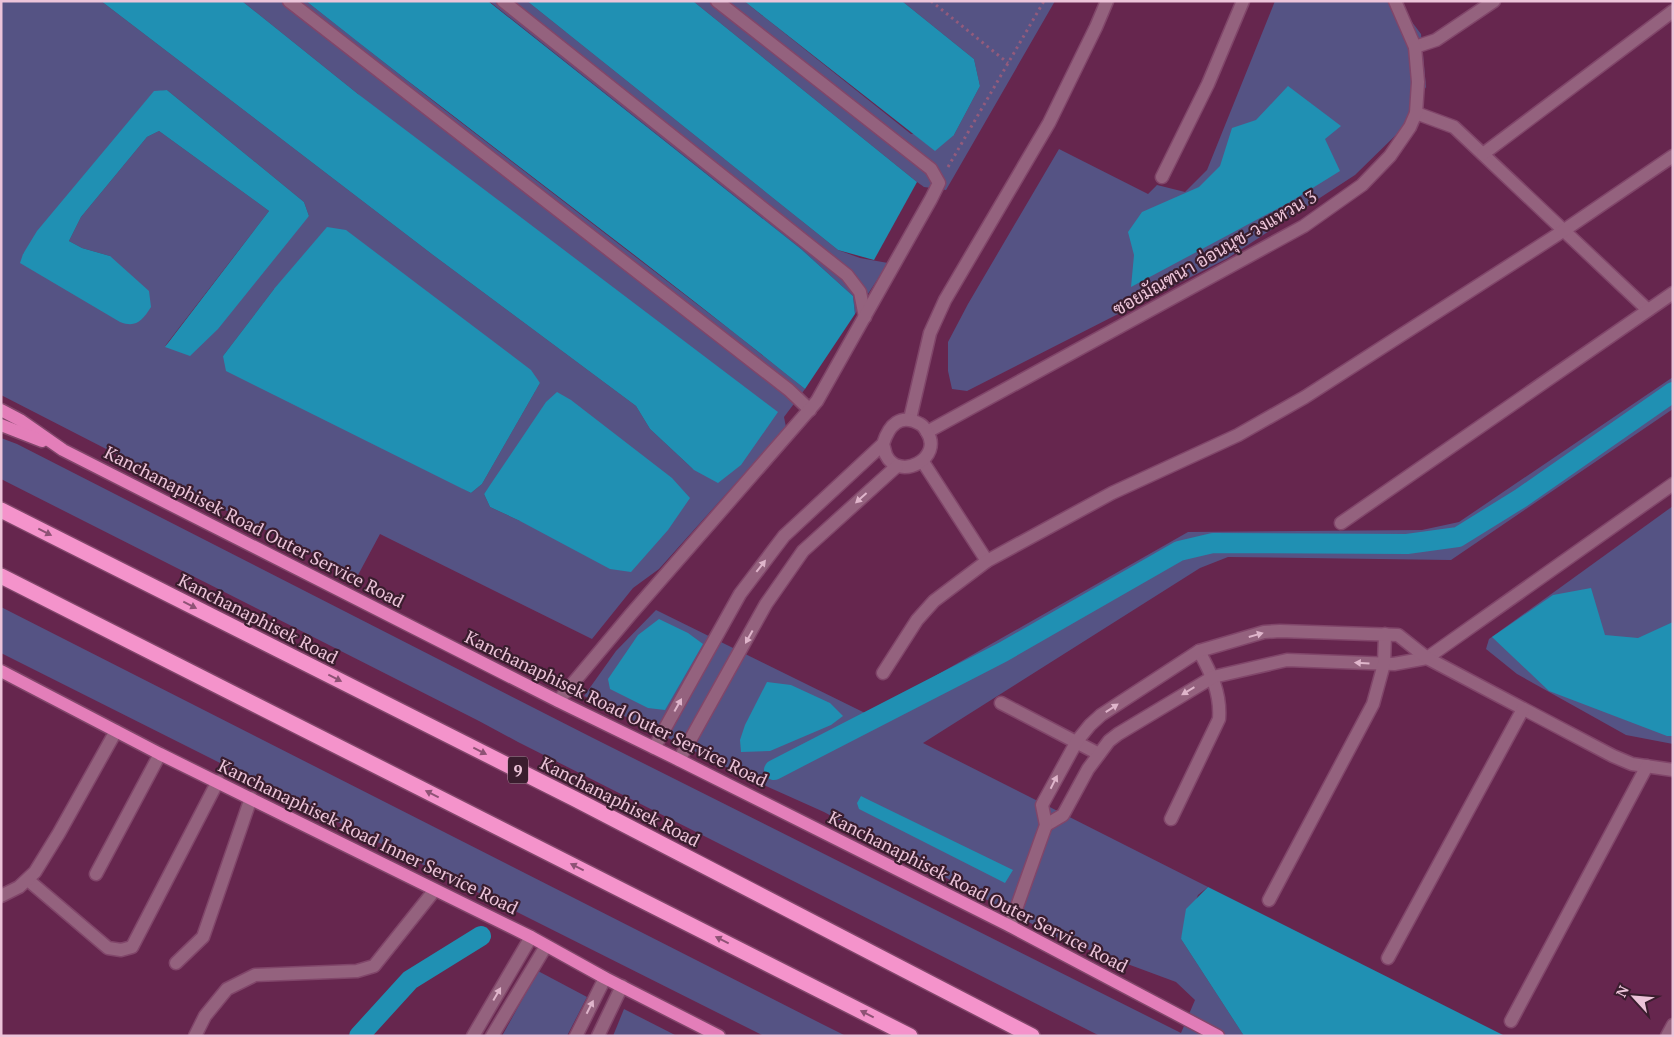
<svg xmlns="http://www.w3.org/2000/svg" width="1674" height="1037" viewBox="0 0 1674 1037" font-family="'PT Serif',Sarabun,serif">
<rect width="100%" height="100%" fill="#66264e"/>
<!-- green -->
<g fill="#555384" fill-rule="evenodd">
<path d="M 1,1 L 101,1 L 433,255 L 636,406 L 650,429 L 694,470 L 358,94 L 242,1 L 306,1 L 437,104 L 737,335 L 805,389 L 784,417 L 786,427 L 659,569 L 633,588 L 592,639 L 380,534 L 358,575 L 225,510 L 1,395 ZM 167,90 L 304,202 L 309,216 L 165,346 L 269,211 L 159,131 L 147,137 L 81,217 L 69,241 L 82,248 L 110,256 L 23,254 L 154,92 ZM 274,289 L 540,383 L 482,484 L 471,493 L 223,356 ZM 497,477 L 520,521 L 490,507 L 484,494 Z"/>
<path d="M 489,1 L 527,1 L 838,250 L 860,258 L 888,263 L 855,314 L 853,296 L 801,249 Z"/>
<path d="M 693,1 L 744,1 L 911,134 L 954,135 L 980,86 L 974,59 L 902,1 L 1055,1 L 946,190 L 924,187 L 917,182 Z"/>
<path d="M 1275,1 L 1396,1 L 1421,34 L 1426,87 L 1400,131 L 1355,175 L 1228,258 L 967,391 L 952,389 L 948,371 L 948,342 L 968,304 L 1059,149 L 1148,194 L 1157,185 L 1185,192 L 1207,170 Z"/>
<path d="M 1673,377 L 1673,409 L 1451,560 L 1228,557 L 1200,568 L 923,743 L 1208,887 L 1198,895 L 1181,939 L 1244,1036 L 1100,1036 L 518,742 L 479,721 L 1,479 L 1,438 L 17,444 L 591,737 L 1181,1033 L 1195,1000 L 1176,982 L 1060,939 L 824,812 L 746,777 L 584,696 L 616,651 L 656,610 L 865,713 L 907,692 L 1188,532 L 1422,530 L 1459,522 Z"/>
<path d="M 1673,506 L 1673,744 L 1626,735 L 1517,674 L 1486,649 L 1489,639 Z"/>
<path d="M 1,607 L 820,1023 L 846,1036 L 764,1036 L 1,653 Z"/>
<path d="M 538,971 L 587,997 L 567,1036 L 502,1036 Z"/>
<path d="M 624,1009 L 677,1036 L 613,1036 Z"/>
</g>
<!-- water -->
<g fill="#2090b3">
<path d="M 101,1 L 242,1 L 358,94 L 778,412 L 741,465 L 718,483 L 694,470 L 650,429 L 636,406 L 433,255 Z"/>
<path d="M 306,1 L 488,1 L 801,249 L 853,296 L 855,314 L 805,389 C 641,257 471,132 306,1 Z"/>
<path d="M 527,1 L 693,1 L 917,182 L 874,260 L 838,250 Z"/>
<path d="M 744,1 L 902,1 L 974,59 L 980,86 L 954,135 L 935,151 Z"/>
<path d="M 1288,86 L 1341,126 L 1325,139 L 1340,171 L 1290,202 L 1131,287 L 1134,255 L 1128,232 L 1142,212 L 1199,187 L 1220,166 L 1232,128 L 1256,120 Z"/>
<path d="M 167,90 L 304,202 L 309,216 L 218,329 L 190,356 L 165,347 L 269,211 L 159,131 L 147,137 L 81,217 L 69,241 L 82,248 L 110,256 L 149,291 L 151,307 C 142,321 136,328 120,322 L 20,263 L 23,254 L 37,231 L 154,91 Z"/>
<path d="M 327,227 L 346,230 L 531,370 L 540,383 L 482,484 L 471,493 L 226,371 L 223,356 L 274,289 Z"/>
<path d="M 557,392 L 571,400 L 672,478 L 690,498 L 668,530 L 631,572 L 610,569 L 520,521 L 490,507 L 484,494 L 546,402 Z"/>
<path d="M 1591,588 L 1605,635 L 1638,638 L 1673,622 L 1673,736 L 1667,736 L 1549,691 L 1492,637 L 1553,595 Z"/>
<path d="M 659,619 L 688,633 L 703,644 L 665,710 L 648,708 L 610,689 L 608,679 L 638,635 Z"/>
<path d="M 767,682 L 791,685 L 830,703 L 843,716 L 831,725 L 770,751 L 741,752 L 740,740 L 745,725 Z"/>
<path d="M 861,796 L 871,801 L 1013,870 L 1005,883 L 859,809 L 857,803 Z"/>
<path d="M 1208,887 L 1505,1036 L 1244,1036 L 1181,939 L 1186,909 Z"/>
</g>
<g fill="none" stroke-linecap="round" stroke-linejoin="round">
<!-- canal -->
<g stroke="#2090b3" stroke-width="20">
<path d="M 774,770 L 1003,652 L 1179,551 L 1213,543 L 1407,544 L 1458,537 L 1521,498 L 1673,392"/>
<path d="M 359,1036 L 410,980 L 481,936"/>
</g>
<defs>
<g id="minor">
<path d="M 289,1 L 789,390 L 810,410"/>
<path d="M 503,1 L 847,275 L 860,292 L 865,317"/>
<path d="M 1415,47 L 1436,40 L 1494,1"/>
<path d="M 1416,113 L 1454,127 L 1648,310"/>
<path d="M 1483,154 L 1673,11"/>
<path d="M 1162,177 L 1208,84 L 1243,1"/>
<path d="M 910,419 L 930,333 L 945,300 L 1049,123 L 1096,27 L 1107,1"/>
<path d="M 927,432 L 1304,226 L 1362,185 L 1390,156 L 1410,127 L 1416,113 L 1418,82 L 1415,47 L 1395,1"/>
<path d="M 923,462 L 987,561"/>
<path d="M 1341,523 L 1673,293"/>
<path d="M 883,673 L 917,620 L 934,601 L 987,561 L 1112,493 L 1238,435 L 1305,397 L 1563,231 L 1673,156"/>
<path d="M 558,701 L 631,614 L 817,401 L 931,199 L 939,183 L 931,169 L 717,1"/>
<path d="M 1001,703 L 1099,754"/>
<path d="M 654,748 L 740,594 L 784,536 L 883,444 C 889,425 900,413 920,424 C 924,426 925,429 927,432 C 944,458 899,482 886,455 C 885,452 884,447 883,444"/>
<path d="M 679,760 L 766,604 L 803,551 L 897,466"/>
<path d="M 1171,819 L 1219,719 C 1221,693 1211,673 1199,651"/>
<path d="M 1046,825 L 1063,815 L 1088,769 L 1109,741 L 1118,734 L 1213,677 L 1287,660 L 1394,664 L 1427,658 L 1673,484"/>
<path d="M 96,874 L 160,754"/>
<path d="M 28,880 L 108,948 L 121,950 L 132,947 L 218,781"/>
<path d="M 1,896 L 19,887 L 35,872 L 59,833 L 116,731"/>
<path d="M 1269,900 L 1373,704 L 1384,664 L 1385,634"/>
<path d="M 1010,926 L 1046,825 L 1042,805 L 1077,741 L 1090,725 L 1101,715 L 1199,651 L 1264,632 L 1280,631 L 1398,635 L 1427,658 L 1613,756 L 1632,764 L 1673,770"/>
<path d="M 1388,958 L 1523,709"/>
<path d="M 176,963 L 203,937 L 251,798"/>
<path d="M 1511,1021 L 1647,766"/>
<path d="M 195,1036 L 205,1016 L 227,989 L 255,975 L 357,971 L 374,966 L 434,891"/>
<path d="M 473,1036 L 531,937"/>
<path d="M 492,1036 L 546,946"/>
<path d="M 576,1036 L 605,978"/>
<path d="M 598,1036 L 622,986"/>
<path d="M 1667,1036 L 1673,1025"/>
</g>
<g id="major">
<path d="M 1,410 L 20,420 L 63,450 L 558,701 L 679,760 L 1010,926 L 1218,1036"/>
<path d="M 1,425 L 42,441"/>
<path d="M 1,671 L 160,754 L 531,937 L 605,978 L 719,1036"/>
</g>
<g id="highway">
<path d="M 1,510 L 575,799 L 1032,1036"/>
<path d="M 1,576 L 910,1036"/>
</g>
</defs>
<!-- minor casing -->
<use href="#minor" stroke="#81466a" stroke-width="15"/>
<!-- major casing -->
<use href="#major" stroke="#81466a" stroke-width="15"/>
<!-- highway casing -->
<use href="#highway" stroke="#81466a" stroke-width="18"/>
<!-- path -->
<g stroke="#935b7c" stroke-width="3" stroke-dasharray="2.5 4" stroke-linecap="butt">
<path d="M 931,1 L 1008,63"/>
<path d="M 948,167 L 1044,1"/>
</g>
<!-- minor -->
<use href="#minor" stroke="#94627e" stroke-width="12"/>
<!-- major -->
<use href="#major" stroke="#e37eb9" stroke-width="12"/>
<!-- highway -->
<use href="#highway" stroke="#f493cb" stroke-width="15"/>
</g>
<!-- one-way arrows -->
<defs><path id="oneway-solid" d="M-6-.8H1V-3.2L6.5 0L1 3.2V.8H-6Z" transform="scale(1.25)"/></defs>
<g fill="#dfb5cb">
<use href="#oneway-solid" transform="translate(861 498) rotate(138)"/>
<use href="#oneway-solid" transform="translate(761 566) rotate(-52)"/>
<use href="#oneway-solid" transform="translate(1256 635) rotate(-16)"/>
<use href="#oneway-solid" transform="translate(749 637) rotate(119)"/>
<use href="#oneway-solid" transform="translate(1362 663) rotate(-177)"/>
<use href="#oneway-solid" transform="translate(1188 691) rotate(149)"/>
<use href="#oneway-solid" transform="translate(678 705) rotate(-61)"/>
<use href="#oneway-solid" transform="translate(1112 708) rotate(-33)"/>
<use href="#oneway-solid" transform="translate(1054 782) rotate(-63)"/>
<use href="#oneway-solid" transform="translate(497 994) rotate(-60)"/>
<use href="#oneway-solid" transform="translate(590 1007) rotate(-63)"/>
</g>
<g fill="#8e5275">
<use href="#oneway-solid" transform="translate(45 532) rotate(27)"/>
<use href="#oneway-solid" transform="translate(190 605) rotate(27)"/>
<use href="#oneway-solid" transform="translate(335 678) rotate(27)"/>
<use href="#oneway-solid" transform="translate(480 751) rotate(27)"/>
<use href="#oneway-solid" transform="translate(432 794) rotate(-153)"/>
<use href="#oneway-solid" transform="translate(577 867) rotate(-153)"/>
<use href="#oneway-solid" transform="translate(722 940) rotate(-153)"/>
<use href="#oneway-solid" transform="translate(867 1014) rotate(-153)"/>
</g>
<g text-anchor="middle" stroke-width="4.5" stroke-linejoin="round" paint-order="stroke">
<!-- shield labels -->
<rect fill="#3a1d2e" stroke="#b792a6" stroke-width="1" x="508" y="756.5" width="20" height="27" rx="4"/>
<g font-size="16" font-weight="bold" fill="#ecc4d9">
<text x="518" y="776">9</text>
</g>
<!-- street labels -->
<g font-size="18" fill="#ecc4d9" stroke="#3a1d2e">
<text transform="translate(1215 253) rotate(-30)" y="6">ซอยมัณฑนา อ่อนนุช-วงแหวน 3</text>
<text transform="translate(254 527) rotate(27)" y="6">Kanchanaphisek Road Outer Service Road</text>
<text transform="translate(258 619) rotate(27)" y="6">Kanchanaphisek Road</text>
<text transform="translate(616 709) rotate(26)" y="6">Kanchanaphisek Road Outer Service Road</text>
<text transform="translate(620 802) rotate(27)" y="6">Kanchanaphisek Road</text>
<text transform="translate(368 837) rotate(26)" y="6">Kanchanaphisek Road Inner Service Road</text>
<text transform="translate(978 892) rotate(27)" y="6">Kanchanaphisek Road Outer Service Road</text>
</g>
</g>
<!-- border -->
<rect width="1674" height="1037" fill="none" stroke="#ecc4d9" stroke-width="5"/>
<!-- north arrow -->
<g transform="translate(1634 997) rotate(296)" stroke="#3a1d2e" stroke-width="4" paint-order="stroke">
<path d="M0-4L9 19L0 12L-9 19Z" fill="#ecc4d9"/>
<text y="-8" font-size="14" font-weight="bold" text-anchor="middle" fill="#ecc4d9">N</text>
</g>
</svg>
